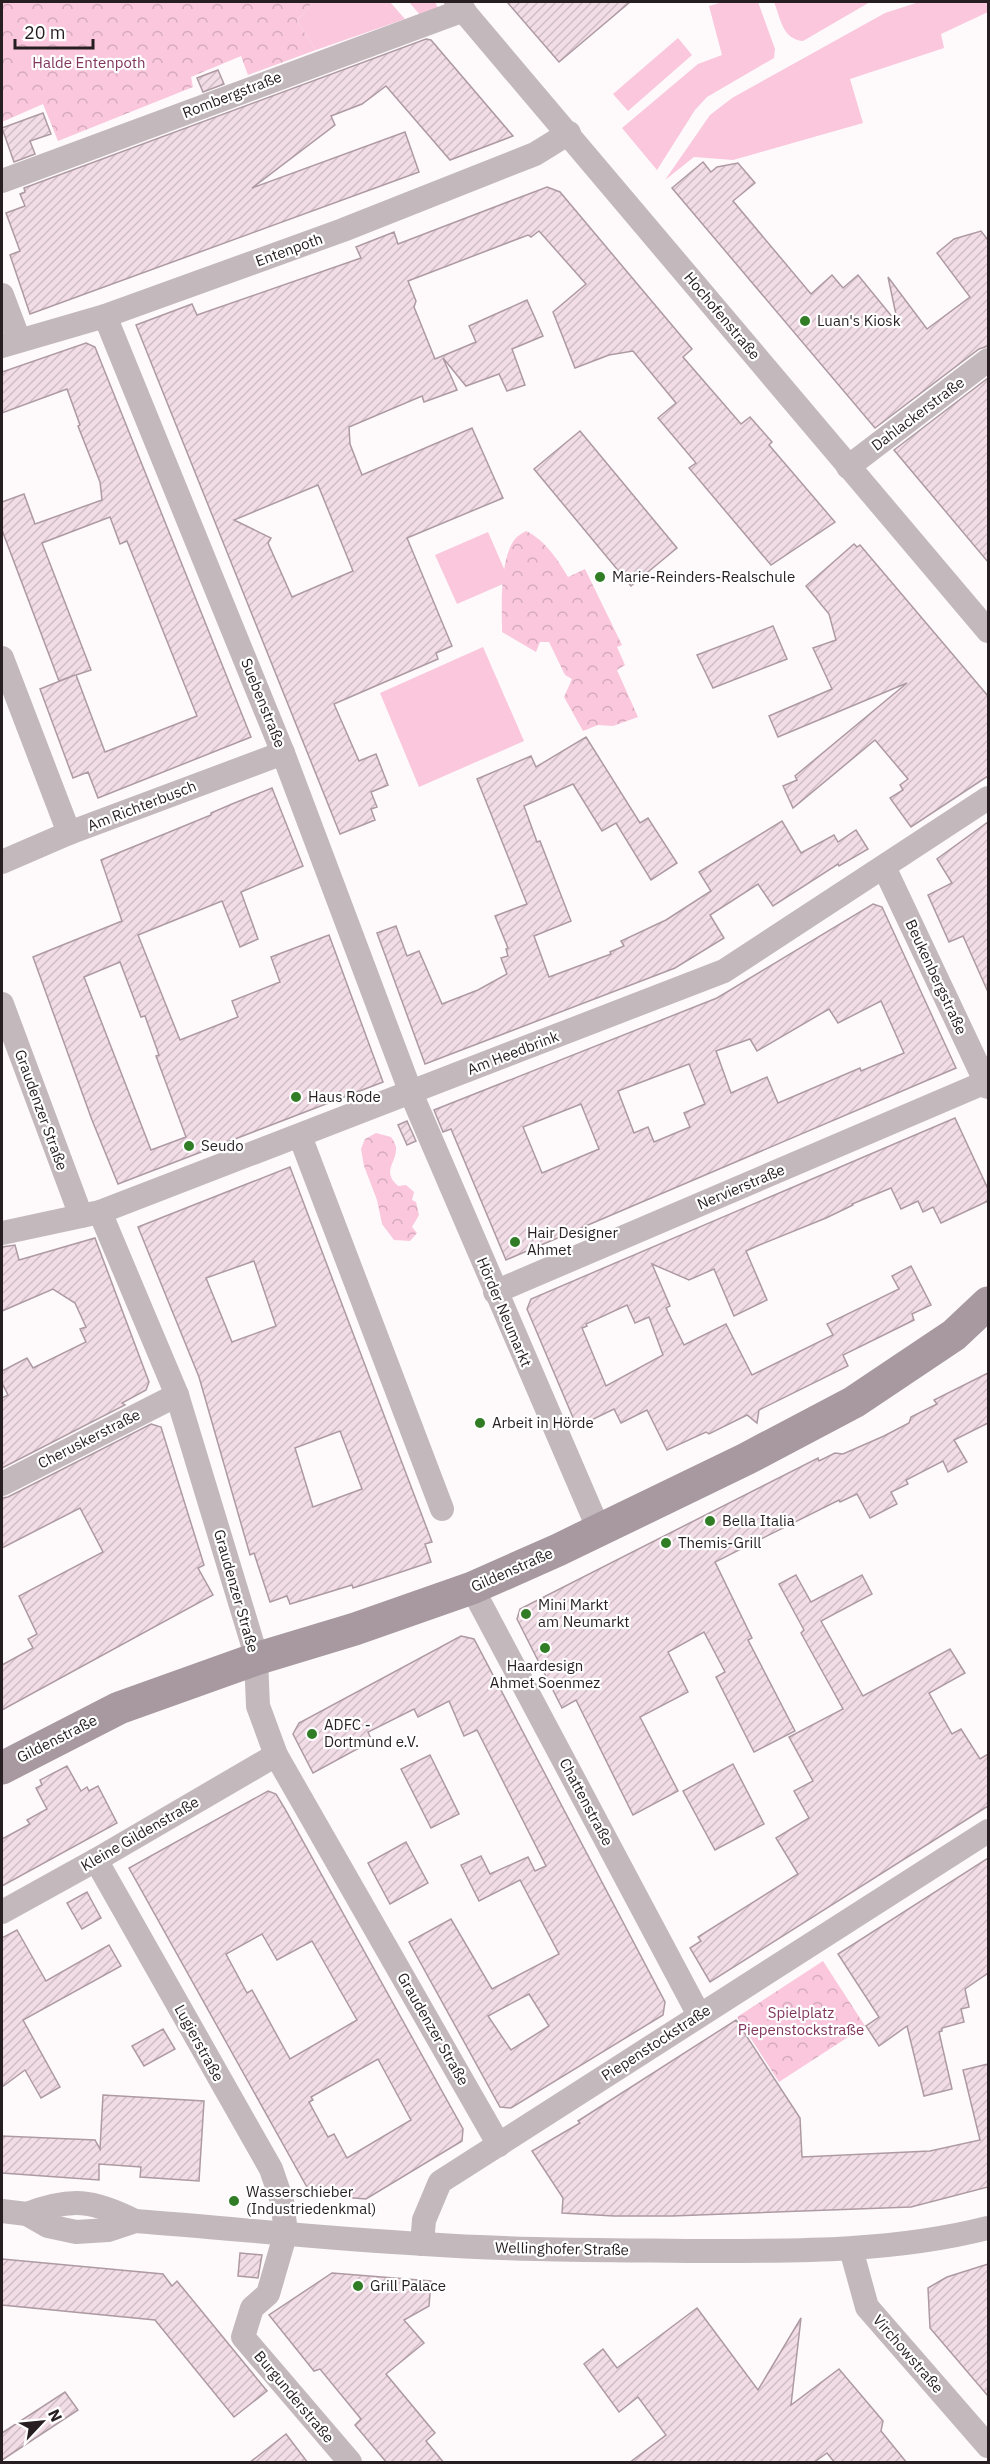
<svg xmlns="http://www.w3.org/2000/svg" width="990" height="2464" viewBox="0 0 990 2464" font-family="'IBM Plex Sans',sans-serif">
<defs>
<pattern id="forest-crowns" width="20" height="18" patternUnits="userSpaceOnUse" patternTransform="scale(1.5)"><rect width="20" height="18" fill="#fac7dd"/><path d="M2 6a3 3 0 1 1 6 0M12 15a3 3 0 1 1 6 0" fill="none" stroke="#d6aabd"/></pattern>
<pattern id="building-hatch" width="6" height="6" patternUnits="userSpaceOnUse" patternTransform="scale(1.5)"><rect width="6" height="6" fill="#f2dde6"/><path d="M-1 1l2-2M0 6l6-6M5 7l2-2" fill="none" stroke="#cfbdc5"/></pattern>
</defs>
<rect width="100%" height="100%" fill="#fefafb"/>
<!-- grass -->
<g fill="#fac7dd">
<path d="M 313,2 L 390,2 L 405,19 L 316,50 L 297,21 Z"/>
<path d="M 409,2 L 435,2 L 438,8 L 420,15 Z"/>
<path d="M 723,2 L 758,2 L 775,49 L 774,58 L 707,97 L 695,110 L 657,170 L 622,128 L 698,64 L 722,55 L 709,6 Z"/>
<path d="M 774,2 L 870,2 L 803,41 C 782,39 781,19 774,2 Z"/>
<path d="M 919,2 L 988,2 L 988,12 L 941,34 L 944,48 L 850,79 L 863,123 L 733,160 L 694,157 L 665,180 L 710,115 L 732,98 L 885,13 Z"/>
<path d="M 678,38 L 692,55 L 628,111 L 613,94 Z"/>
<path d="M 488,532 L 505,571 L 503,584 L 457,604 L 435,555 Z"/>
<path d="M 483,647 L 524,741 L 419,787 L 380,693 Z"/>
</g>
<!-- forest -->
<g fill="url(#forest-crowns)">
<path d="M 2,2 L 313,2 L 297,21 L 316,50 L 248,75 L 241,56 L 191,77 L 193,87 L 58,141 L 43,104 L 2,122 Z"/>
<path d="M 526,531 C 545,540 558,560 568,577 L 585,569 L 622,645 L 617,647 L 625,665 L 617,670 L 638,717 L 613,726 L 598,725 L 583,731 L 564,697 L 572,679 L 565,675 L 549,642 L 540,642 L 536,652 L 502,632 C 502,607 499,560 515,539 C 517,536 523,533 526,531 Z"/>
<path d="M 376,1133 L 391,1137 C 393,1140 395,1143 396,1147 C 397,1164 381,1170 398,1186 L 406,1185 L 414,1192 L 412,1200 L 416,1202 L 419,1215 L 412,1227 L 417,1233 L 410,1241 L 394,1240 L 382,1224 L 377,1200 L 364,1166 L 361,1149 L 365,1139 Z"/>
<path d="M 823,1961 L 865,2026 L 779,2082 L 737,2017 Z"/>
</g>
<!-- building -->
<g fill="url(#building-hatch)" stroke="#ae9aa2" stroke-width="1.5" fill-rule="evenodd">
<path d="M 507,2 L 630,2 L 559,62 Z"/>
<path d="M 426,39 L 431,40 L 513,136 L 450,160 L 386,86 L 362,104 L 331,116 L 335,125 L 252,188 L 405,132 L 419,172 L 30,314 L 10,255 L 20,251 L 6,213 L 25,206 L 20,194 L 25,192 L 24,188 Z"/>
<path d="M 218,70 L 224,84 L 203,92 L 197,78 Z"/>
<path d="M 43,113 L 51,134 L 30,141 L 35,154 L 14,162 L 2,128 Z"/>
<path d="M 703,162 L 711,172 L 717,167 L 738,163 L 755,183 L 733,201 L 811,294 L 832,275 L 843,288 L 858,275 L 898,324 L 888,277 L 927,329 L 970,297 L 937,253 L 954,239 L 981,231 L 988,240 L 988,346 L 979,349 L 875,428 L 672,188 Z"/>
<path d="M 547,187 L 560,192 L 692,349 L 683,357 L 741,424 L 750,417 L 772,442 L 769,445 L 835,522 L 771,565 L 689,468 L 696,463 L 658,418 L 676,403 L 633,351 L 609,355 L 575,368 L 553,312 L 586,284 L 539,231 L 531,237 L 528,235 L 408,281 L 416,301 L 414,307 L 435,359 L 476,342 L 469,326 L 527,300 L 543,336 L 512,349 L 525,385 L 507,391 L 499,374 L 466,386 L 443,358 L 457,390 L 424,402 L 422,396 L 349,427 L 350,444 L 362,475 L 472,428 L 503,498 L 407,538 L 452,646 L 436,653 L 438,659 L 334,704 L 359,761 L 376,754 L 388,785 L 371,792 L 377,807 L 371,809 L 375,820 L 340,834 L 136,325 L 192,304 L 197,315 L 361,258 L 356,247 L 394,232 L 398,244 ZM 318,485 L 353,571 L 292,597 L 268,543 L 271,538 L 234,520 Z"/>
<path d="M 86,343 L 95,347 L 251,737 L 98,798 L 88,772 L 73,778 L 40,689 L 75,675 L 59,681 L 2,530 L 2,502 L 24,494 L 35,524 L 102,500 L 100,482 L 78,426 L 80,425 L 67,389 L 2,413 L 2,372 ZM 110,517 L 120,544 L 127,541 L 197,716 L 105,752 L 76,675 L 91,670 L 42,543 Z"/>
<path d="M 988,378 L 988,562 L 894,450 Z"/>
<path d="M 580,431 L 677,548 L 631,586 L 534,469 Z"/>
<path d="M 854,544 L 857,547 L 860,545 L 988,696 L 988,776 L 911,827 L 890,798 L 903,790 L 900,785 L 908,779 L 875,740 L 793,808 L 783,786 L 797,780 L 795,776 L 907,683 L 778,737 L 769,716 L 832,689 L 813,648 L 836,640 L 829,614 L 806,586 Z"/>
<path d="M 773,626 L 787,659 L 713,688 L 697,655 Z"/>
<path d="M 586,737 L 640,823 L 648,818 L 677,863 L 651,880 L 616,823 L 602,831 L 573,784 L 524,806 L 537,842 L 540,841 L 571,921 L 534,936 L 549,977 L 611,954 L 610,952 L 624,946 L 621,941 L 666,920 L 711,891 L 699,872 L 782,821 L 801,853 L 834,835 L 838,842 L 856,830 L 868,849 L 839,866 L 838,864 L 773,906 L 758,884 L 710,915 L 724,938 L 675,968 L 425,1064 L 377,933 L 396,926 L 407,956 L 419,951 L 442,1004 L 478,990 L 507,974 L 501,958 L 508,956 L 506,949 L 508,948 L 495,916 L 527,904 L 477,779 L 531,756 L 536,767 Z"/>
<path d="M 272,788 L 303,866 L 241,892 L 258,939 L 240,947 L 222,901 L 138,935 L 180,1040 L 238,1017 L 232,1001 L 280,982 L 271,957 L 329,935 L 383,1082 L 118,1184 L 92,1120 L 33,957 L 122,921 L 101,860 L 211,815 L 211,813 L 232,804 ZM 120,962 L 141,1017 L 145,1016 L 159,1055 L 156,1056 L 186,1137 L 151,1150 L 84,977 Z"/>
<path d="M 988,822 L 988,992 L 963,936 L 949,942 L 928,895 L 952,883 L 937,859 Z"/>
<path d="M 873,904 L 882,907 L 956,1068 L 506,1260 L 451,1129 L 443,1132 L 434,1110 L 717,998 ZM 881,1001 L 904,1053 L 861,1071 L 860,1068 L 778,1103 L 767,1077 L 731,1093 L 716,1051 L 750,1039 L 757,1051 L 829,1009 L 838,1023 ZM 689,1064 L 705,1104 L 684,1113 L 690,1127 L 654,1142 L 648,1127 L 634,1133 L 618,1091 ZM 581,1104 L 599,1149 L 542,1173 L 523,1127 Z"/>
<path d="M 955,1118 L 988,1189 L 988,1201 L 941,1223 L 933,1207 L 923,1212 L 918,1201 L 901,1209 L 891,1188 L 852,1204 L 853,1205 L 826,1218 L 757,1246 L 746,1251 L 767,1300 L 734,1316 L 714,1269 L 689,1280 L 652,1264 L 670,1306 L 666,1308 L 684,1345 L 726,1324 L 752,1375 L 833,1335 L 827,1324 L 899,1289 L 892,1276 L 911,1266 L 931,1305 L 912,1314 L 914,1320 L 843,1355 L 848,1366 L 759,1410 L 757,1423 L 747,1415 L 709,1434 L 706,1432 L 667,1450 L 647,1410 L 621,1423 L 614,1409 L 577,1427 L 527,1309 L 531,1299 ZM 627,1305 L 635,1323 L 649,1317 L 663,1355 L 606,1386 L 582,1328 L 587,1326 L 586,1324 Z"/>
<path d="M 407,1121 L 416,1141 L 407,1145 L 398,1125 Z"/>
<path d="M 290,1167 L 432,1542 L 425,1544 L 431,1562 L 353,1588 L 352,1585 L 290,1604 L 287,1596 L 270,1602 L 254,1553 L 250,1555 L 199,1377 L 138,1227 ZM 254,1261 L 276,1326 L 232,1342 L 206,1278 ZM 340,1431 L 362,1489 L 313,1507 L 295,1448 Z"/>
<path d="M 95,1238 L 149,1382 L 146,1390 L 122,1403 L 125,1405 L 2,1468 L 2,1398 L 8,1395 L 2,1383 L 2,1371 L 27,1358 L 33,1368 L 86,1342 L 80,1329 L 86,1327 L 75,1303 L 53,1289 L 2,1311 L 2,1247 L 15,1245 L 19,1260 Z"/>
<path d="M 988,1373 L 988,1423 L 954,1440 L 967,1462 L 948,1472 L 943,1461 L 906,1480 L 908,1484 L 891,1492 L 897,1504 L 870,1518 L 857,1494 L 840,1502 L 839,1500 L 715,1562 L 752,1638 L 748,1640 L 795,1731 L 754,1752 L 716,1677 L 725,1672 L 704,1632 L 668,1652 L 688,1692 L 640,1717 L 678,1791 L 633,1815 L 576,1700 L 562,1708 L 517,1619 L 520,1609 L 818,1458 L 819,1461 L 835,1453 L 843,1454 L 884,1436 L 909,1423 L 911,1417 L 937,1404 L 934,1400 Z"/>
<path d="M 151,1424 L 161,1427 L 204,1565 L 198,1568 L 213,1595 L 2,1710 L 2,1665 L 33,1648 L 28,1639 L 37,1634 L 19,1596 L 103,1552 L 80,1508 L 2,1548 L 2,1498 L 8,1497 Z"/>
<path d="M 796,1575 L 811,1602 L 862,1575 L 872,1594 L 821,1621 L 863,1696 L 950,1649 L 965,1673 L 929,1693 L 952,1734 L 961,1729 L 980,1759 L 988,1754 L 988,1806 L 710,1982 L 690,1948 L 701,1941 L 698,1937 L 798,1874 L 776,1838 L 809,1818 L 794,1791 L 813,1781 L 789,1737 L 843,1709 L 801,1633 L 804,1630 L 779,1584 Z"/>
<path d="M 461,1636 L 474,1639 L 665,2002 L 663,2015 L 511,2108 L 500,2107 L 409,1942 L 451,1919 L 492,1989 L 559,1954 L 520,1880 L 479,1901 L 461,1865 L 481,1856 L 490,1874 L 528,1857 L 535,1871 L 546,1866 L 477,1730 L 464,1736 L 449,1701 L 418,1717 L 414,1709 L 368,1732 L 372,1741 L 313,1773 L 293,1734 L 299,1723 ZM 529,1994 L 549,2026 L 511,2050 L 488,2016 Z"/>
<path d="M 430,1755 L 459,1814 L 431,1828 L 401,1769 Z"/>
<path d="M 733,1764 L 764,1824 L 715,1850 L 683,1791 Z"/>
<path d="M 67,1766 L 81,1791 L 87,1787 L 89,1791 L 98,1786 L 117,1823 L 2,1886 L 2,1839 L 30,1824 L 27,1820 L 47,1809 L 36,1788 L 42,1785 L 40,1780 Z"/>
<path d="M 268,1791 L 276,1794 L 285,1809 L 463,2129 L 462,2141 L 366,2199 L 317,2195 L 308,2189 L 129,1868 ZM 262,1934 L 277,1960 L 312,1941 L 357,2020 L 290,2059 L 252,1990 L 247,1993 L 226,1954 ZM 378,2059 L 411,2120 L 347,2158 L 334,2134 L 328,2137 L 309,2102 L 313,2100 L 311,2097 Z"/>
<path d="M 406,1842 L 428,1883 L 390,1904 L 368,1863 Z"/>
<path d="M 988,1858 L 988,1973 L 965,1989 L 969,2007 L 961,2009 L 964,2022 L 942,2028 L 942,2031 L 939,2032 L 952,2089 L 924,2096 L 907,2026 L 879,2046 L 866,2026 L 879,2017 L 838,1954 Z"/>
<path d="M 87,1892 L 101,1918 L 82,1929 L 67,1903 Z"/>
<path d="M 17,1930 L 46,1981 L 109,1945 L 121,1966 L 23,2020 L 60,2087 L 41,2098 L 25,2070 L 2,2087 L 2,1938 Z"/>
<path d="M 736,2020 L 800,2118 L 802,2157 L 930,2151 L 980,2140 L 963,2070 L 988,2064 L 988,2187 L 911,2207 L 672,2216 L 614,2216 L 562,2213 L 563,2198 L 532,2151 L 580,2123 L 578,2121 Z"/>
<path d="M 163,2029 L 175,2049 L 144,2066 L 132,2046 Z"/>
<path d="M 103,2095 L 204,2101 L 199,2181 L 140,2177 L 141,2167 L 99,2164 L 99,2180 L 2,2173 L 2,2136 L 95,2140 L 100,2149 Z"/>
<path d="M 240,2253 L 262,2255 L 258,2278 L 238,2276 Z"/>
<path d="M 2,2259 L 163,2274 L 172,2286 L 177,2281 L 267,2391 L 234,2417 L 155,2320 L 2,2305 Z"/>
<path d="M 988,2264 L 988,2396 L 930,2328 L 928,2288 L 947,2277 Z"/>
<path d="M 332,2273 L 431,2281 L 429,2306 L 404,2320 L 424,2343 L 386,2374 L 435,2433 L 426,2441 L 444,2463 L 387,2463 L 355,2425 L 361,2419 L 320,2369 L 314,2371 L 269,2315 Z"/>
<path d="M 697,2308 L 758,2390 L 801,2318 L 791,2405 L 839,2369 L 883,2421 L 881,2431 L 907,2463 L 835,2463 L 827,2453 L 813,2463 L 629,2463 L 666,2435 L 638,2397 L 619,2412 L 584,2364 L 603,2349 L 617,2368 Z"/>
<path d="M 65,2392 L 78,2410 L 2,2460 L 2,2433 Z"/>
<path d="M 286,2434 L 308,2463 L 249,2463 Z"/>
</g>
<g fill="none" stroke-linecap="round" stroke-linejoin="round">
<!-- street -->
<g stroke="#c3b9bd" stroke-width="24">
<path d="M 456,2 L 988,631"/>
<path d="M 2,181 L 464,10"/>
<path d="M 2,295 L 19,340"/>
<path d="M 105,316 L 283,753 L 411,1093 L 599,1530"/>
<path d="M 2,346 L 105,316 L 343,230 L 535,154 L 569,133"/>
<path d="M 848,467 L 988,360"/>
<path d="M 2,658 L 69,833"/>
<path d="M 2,862 L 69,833 L 283,753"/>
<path d="M 884,867 L 988,1087"/>
<path d="M 2,1004 L 81,1216"/>
<path d="M 300,1136 L 442,1509"/>
<path d="M 100,1212 L 177,1395 L 252,1642 L 256,1659 L 258,1706 L 276,1755 L 499,2145"/>
<path d="M 2,1233 L 100,1212 L 724,971 L 988,798"/>
<path d="M 495,1292 L 986,1082"/>
<path d="M 2,1484 L 177,1395"/>
<path d="M 472,1588 L 699,2015"/>
<path d="M 96,1860 L 271,2169 L 282,2201 L 286,2232 L 268,2294 L 252,2308 L 243,2337 L 350,2462"/>
<path d="M 2,1912 L 96,1860 L 276,1755"/>
<path d="M 2,2211 L 27,2214 L 48,2226 L 76,2232 L 108,2230 L 135,2221 C 231,2228 327,2239 424,2244 C 511,2250 599,2250 687,2251 C 788,2251 890,2253 988,2228"/>
<path d="M 27,2214 C 71,2197 93,2200 135,2221"/>
<path d="M 422,2244 L 424,2220 L 440,2182 L 988,1831"/>
<path d="M 851,2249 L 867,2307 L 988,2446"/>
</g>
<!-- secondary -->
<path stroke="#a7999f" stroke-width="33" d="M 2,1768 L 119,1708 L 256,1659 L 355,1629 L 472,1588 L 558,1550 L 746,1459 L 854,1402 L 954,1335 L 988,1303"/>
</g>
<!-- markers -->
<g fill="#317d25" stroke="#fff" stroke-width="2">
<circle cx="805" cy="321" r="6"/>
<circle cx="600" cy="577" r="6"/>
<circle cx="296" cy="1097" r="6"/>
<circle cx="189" cy="1146" r="6"/>
<circle cx="515" cy="1242" r="6"/>
<circle cx="480" cy="1423" r="6"/>
<circle cx="710" cy="1521" r="6"/>
<circle cx="666" cy="1543" r="6"/>
<circle cx="526" cy="1614" r="6"/>
<circle cx="545" cy="1648" r="6"/>
<circle cx="312" cy="1734" r="6"/>
<circle cx="234" cy="2201" r="6"/>
<circle cx="358" cy="2286" r="6"/>
</g>
<g text-anchor="middle" stroke-width="4.5" stroke-linejoin="round" paint-order="stroke">
<!-- park labels -->
<g font-size="15" fill="#81355c" stroke="#fff">
<text x="89" y="68">Halde Entenpoth</text>
<text x="801" y="2018">Spielplatz<tspan x="801" dy="17">Piepenstockstraße</tspan></text>
</g>
<!-- street labels -->
<g font-size="15" fill="#261e21" stroke="#fff">
<text transform="translate(232 95) rotate(-21)" y="5">Rombergstraße</text>
<text transform="translate(289 250) rotate(-20)" y="5">Entenpoth</text>
<text transform="translate(722 316) rotate(50)" y="5">Hochofenstraße</text>
<text transform="translate(918 414) rotate(-37)" y="5">Dahlackerstraße</text>
<text transform="translate(263 703) rotate(68)" y="5">Suebenstraße</text>
<text transform="translate(142 806) rotate(-21)" y="5">Am Richterbusch</text>
<text transform="translate(936 977) rotate(65)" y="5">Beukenbergstraße</text>
<text transform="translate(513 1053) rotate(-21)" y="5">Am Heedbrink</text>
<text transform="translate(41 1110) rotate(70)" y="5">Graudenzer Straße</text>
<text transform="translate(741 1187) rotate(-23)" y="5">Nervierstraße</text>
<text transform="translate(504 1312) rotate(67)" y="5">Hörder Neumarkt</text>
<text transform="translate(89 1439) rotate(-27)" y="5">Cheruskerstraße</text>
<text transform="translate(512 1570) rotate(-24)" y="5">Gildenstraße</text>
<text transform="translate(236 1591) rotate(74)" y="5">Graudenzer Straße</text>
<text transform="translate(57 1739) rotate(-27)" y="5">Gildenstraße</text>
<text transform="translate(586 1802) rotate(62)" y="5">Chattenstraße</text>
<text transform="translate(140 1834) rotate(-30)" y="5">Kleine Gildenstraße</text>
<text transform="translate(433 2029) rotate(60)" y="5">Graudenzer Straße</text>
<text transform="translate(199 2043) rotate(61)" y="5">Lugierstraße</text>
<text transform="translate(656 2043) rotate(-33)" y="5">Piepenstockstraße</text>
<text transform="translate(562 2249) rotate(1)" y="5">Wellinghofer Straße</text>
<text transform="translate(908 2354) rotate(49)" y="5">Virchowstraße</text>
<text transform="translate(294 2397) rotate(50)" y="5">Burgunderstraße</text>
</g>
<!-- poi labels -->
<g font-size="15" fill="#261e21" stroke="#fff" text-anchor="start">
<text x="817" y="326">Luan's Kiosk</text>
<text x="612" y="582">Marie-Reinders-Realschule</text>
<text x="308" y="1102">Haus Rode</text>
<text x="201" y="1151">Seudo</text>
<text x="527" y="1238">Hair Designer<tspan x="527" dy="17">Ahmet</tspan></text>
<text x="492" y="1428">Arbeit in Hörde</text>
<text x="722" y="1526">Bella Italia</text>
<text x="678" y="1548">Themis-Grill</text>
<text x="538" y="1610">Mini Markt<tspan x="538" dy="17">am Neumarkt</tspan></text>
<text x="545" y="1671" text-anchor="middle">Haardesign<tspan x="545" dy="17">Ahmet Soenmez</tspan></text>
<text x="324" y="1730">ADFC -<tspan x="324" dy="17">Dortmund e.V.</tspan></text>
<text x="246" y="2197">Wasserschieber<tspan x="246" dy="17">(Industriedenkmal)</tspan></text>
<text x="370" y="2291">Grill Palace</text>
</g>
</g>
<!-- border -->
<rect width="990" height="2464" fill="none" stroke="#261e21" stroke-width="6"/>
<!-- north arrow -->
<g transform="translate(42 2422) rotate(64)" stroke="#ffffff" stroke-width="4.5" paint-order="stroke">
<path d="M0-4.5L10 22L0 15L-10 22Z" fill="#261e21"/>
<text y="-9" font-size="16" font-weight="bold" text-anchor="middle" fill="#261e21">N</text>
</g>
<!-- scale -->
<path d="M15 39v9h78v-9" fill="none" stroke="#261e21" stroke-width="3"/>
<text x="24" y="39" font-size="18" fill="#261e21" stroke="#ffffff" stroke-width="4.5" paint-order="stroke">20 m</text>
</svg>
